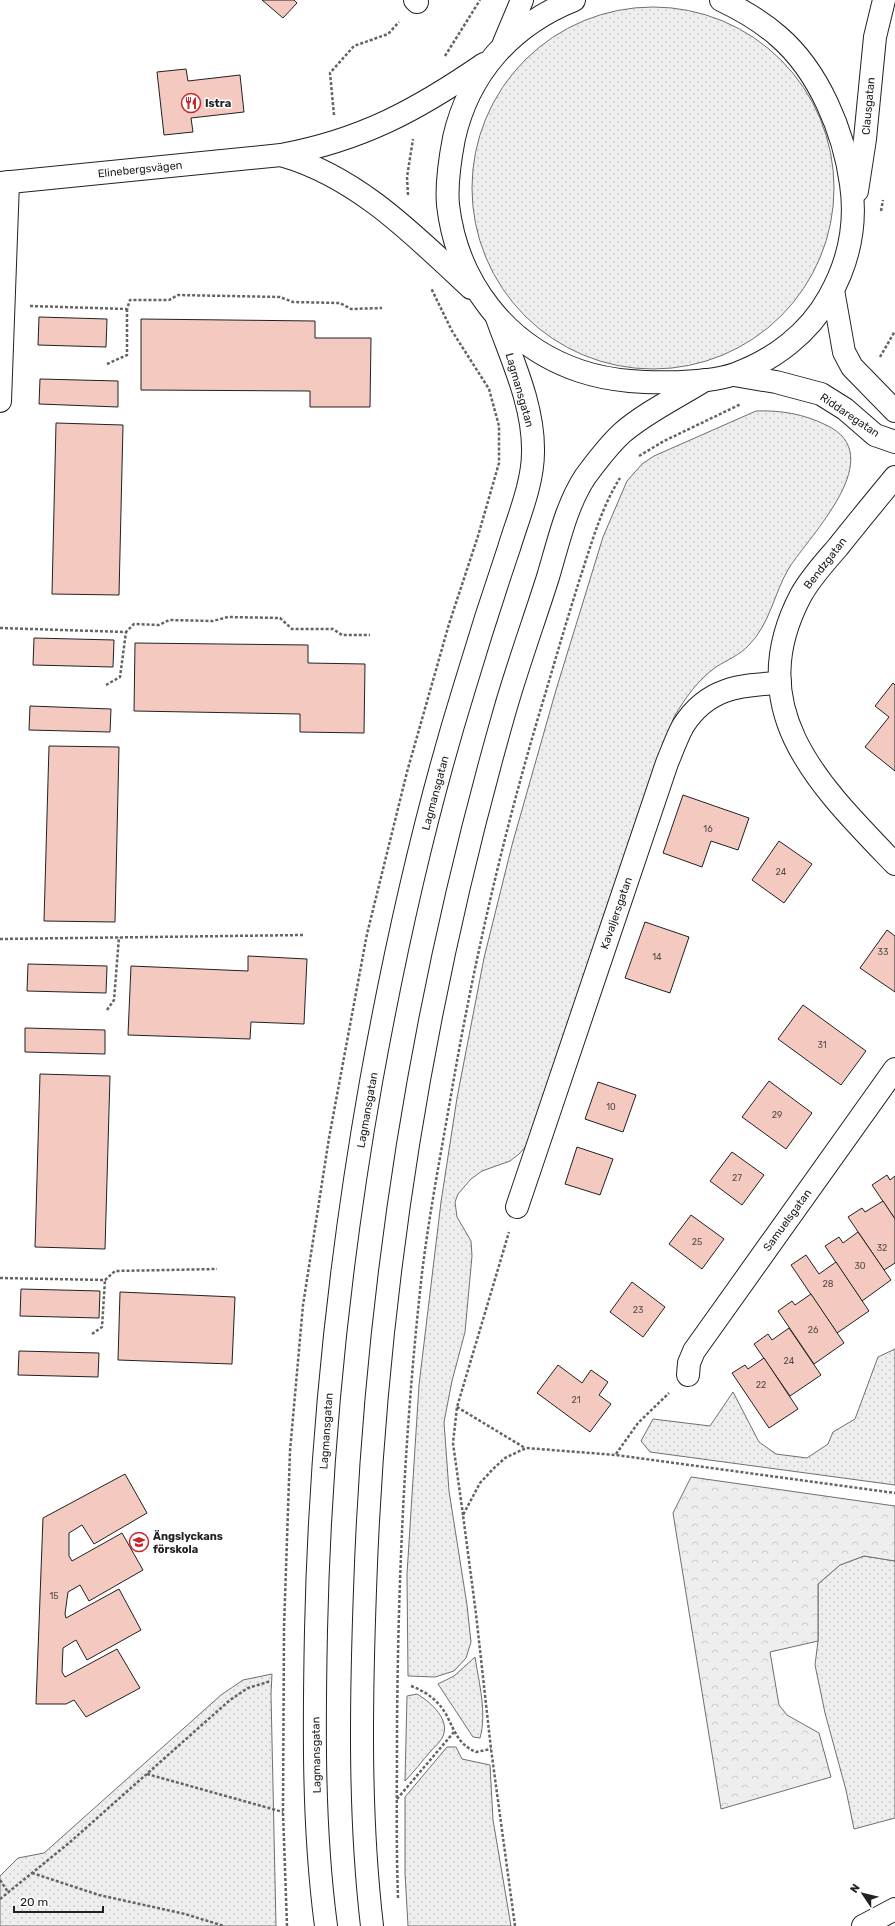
<svg xmlns="http://www.w3.org/2000/svg" width="895" height="1926" viewBox="0 0 895 1926" font-family="Rubik,sans-serif">
<defs>
<pattern id="grass-dots" width="8" height="8" patternUnits="userSpaceOnUse"><rect width="8" height="8" fill="#eee"/><path d="M2 2h.1M6 6h.1" fill="none" stroke="#ccc" stroke-width="1.8" stroke-linecap="round"/></pattern>
<pattern id="forest-crowns" width="20" height="18" patternUnits="userSpaceOnUse"><rect width="20" height="18" fill="#eee"/><path d="M2 6a3 3 0 1 1 6 0M12 15a3 3 0 1 1 6 0" fill="none" stroke="#ccc"/></pattern>
</defs>
<rect width="100%" height="100%" fill="#fff"/>
<!-- grass -->
<g fill="url(#grass-dots)" stroke="#6f6f6f">
<circle cx="653" cy="188" r="181"/>
<path d="M 756,411 C 780,410 804,414 826,425 C 891,455 810,535 789,568 C 774,593 770,624 749,645 C 740,655 727,660 716,667 C 697,681 686,697 674,717 L 527,1145 L 519,1154 L 510,1161 L 482,1171 L 471,1179 L 458,1194 L 455,1202 L 457,1217 L 471,1241 L 472,1256 L 465,1332 L 452,1381 L 444,1422 L 449,1491 L 467,1605 L 471,1642 L 466,1658 L 454,1671 L 435,1677 L 408,1676 L 407,1574 L 419,1385 L 441,1202 L 457,1098 L 484,958 L 512,845 L 556,690 L 603,537 L 627,481 L 642,464 L 654,456 Z"/>
<path d="M 895,1349 L 895,1485 L 650,1452 L 641,1441 L 653,1419 L 710,1426 L 733,1392 L 759,1442 L 776,1454 L 807,1458 L 828,1444 L 833,1432 L 855,1419 L 878,1357 Z"/>
<path d="M 864,1556 L 895,1561 L 895,1818 L 854,1829 L 846,1790 L 825,1713 L 815,1665 L 818,1641 L 818,1584 L 840,1565 Z"/>
<path d="M 475,1657 C 479,1683 487,1713 480,1738 L 473,1737 L 438,1684 L 454,1676 Z"/>
<path d="M 272,1674 L 271,1694 L 276,1926 L 0,1926 L 0,1876 L 18,1858 L 44,1853 L 221,1695 L 243,1680 Z"/>
<path d="M 417,1694 C 429,1701 448,1717 444,1733 C 442,1741 436,1745 431,1751 C 422,1761 414,1772 405,1781 L 407,1696 Z"/>
<path d="M 447,1747 L 456,1747 L 462,1759 L 490,1765 L 493,1820 L 511,1926 L 408,1926 L 405,1873 L 405,1797 Z"/>
</g>
<!-- forest -->
<path fill="url(#forest-crowns)" stroke="#6f6f6f" d="M 691,1477 L 895,1506 L 895,1561 L 864,1556 L 840,1565 L 818,1584 L 818,1641 L 770,1652 L 779,1705 L 787,1715 L 819,1733 L 831,1777 L 721,1809 L 673,1513 Z"/>
<!-- building -->
<g fill="#f3c9c0" stroke="#222">
<path d="M 262,0 L 294,0 L 297,3 L 283,18 Z"/>
<path d="M 186,69 L 188,81 L 240,75 L 244,112 L 191,118 L 193,132 L 164,135 L 157,72 Z"/>
<path d="M 39,317 L 107,319 L 106,347 L 38,345 Z"/>
<path d="M 141,319 L 315,321 L 315,338 L 371,338 L 370,407 L 310,407 L 310,391 L 141,390 Z"/>
<path d="M 40,379 L 118,381 L 118,407 L 39,404 Z"/>
<path d="M 56,423 L 123,425 L 119,595 L 52,594 Z"/>
<path d="M 34,638 L 114,640 L 113,667 L 33,665 Z"/>
<path d="M 135,643 L 308,645 L 308,663 L 365,664 L 364,733 L 300,732 L 300,714 L 134,711 Z"/>
<path d="M 893,683 L 895,685 L 895,771 L 865,747 L 889,717 L 875,706 Z"/>
<path d="M 30,706 L 111,709 L 110,732 L 29,730 Z"/>
<path d="M 49,746 L 119,747 L 115,922 L 44,921 Z"/>
<path d="M 683,795 L 749,818 L 738,850 L 711,841 L 702,867 L 663,853 Z"/>
<path d="M 779,841 L 812,864 L 784,903 L 752,880 Z"/>
<path d="M 645,922 L 689,937 L 670,993 L 625,978 Z"/>
<path d="M 887,930 L 895,936 L 895,992 L 860,968 Z"/>
<path d="M 248,956 L 307,959 L 304,1024 L 251,1022 L 250,1039 L 128,1035 L 131,966 L 248,971 Z"/>
<path d="M 28,964 L 107,966 L 106,993 L 27,991 Z"/>
<path d="M 803,1005 L 866,1051 L 841,1085 L 778,1039 Z"/>
<path d="M 25,1028 L 105,1030 L 105,1054 L 25,1052 Z"/>
<path d="M 40,1074 L 110,1076 L 105,1249 L 35,1247 Z"/>
<path d="M 769,1081 L 812,1113 L 786,1149 L 742,1117 Z"/>
<path d="M 598,1082 L 636,1095 L 623,1132 L 585,1119 Z"/>
<path d="M 577,1147 L 613,1159 L 600,1195 L 565,1184 Z"/>
<path d="M 732,1152 L 764,1175 L 742,1205 L 710,1181 Z"/>
<path d="M 887,1175 L 890,1180 L 895,1176 L 895,1219 L 872,1185 Z"/>
<path d="M 883,1201 L 895,1219 L 895,1263 L 884,1270 L 848,1217 L 862,1208 L 865,1212 Z"/>
<path d="M 691,1215 L 724,1239 L 702,1269 L 669,1244 Z"/>
<path d="M 858,1232 L 891,1280 L 862,1301 L 825,1246 L 839,1237 L 843,1243 Z"/>
<path d="M 806,1255 L 819,1274 L 836,1262 L 869,1311 L 837,1333 L 791,1265 Z"/>
<path d="M 632,1282 L 665,1307 L 643,1337 L 610,1312 Z"/>
<path d="M 21,1289 L 100,1291 L 99,1318 L 20,1316 Z"/>
<path d="M 120,1292 L 235,1297 L 232,1364 L 118,1360 Z"/>
<path d="M 811,1294 L 844,1343 L 814,1364 L 778,1311 L 792,1301 L 795,1305 Z"/>
<path d="M 789,1328 L 821,1375 L 790,1396 L 754,1344 L 768,1334 L 772,1340 Z"/>
<path d="M 19,1351 L 99,1353 L 98,1377 L 18,1375 Z"/>
<path d="M 764,1358 L 798,1409 L 769,1428 L 732,1373 L 745,1365 L 748,1369 Z"/>
<path d="M 558,1365 L 582,1383 L 591,1370 L 608,1382 L 599,1395 L 611,1404 L 590,1432 L 537,1393 Z"/>
<path d="M 125,1474 L 147,1513 L 94,1544 L 82,1525 L 69,1533 L 69,1556 L 72,1561 L 122,1533 L 143,1570 L 89,1601 L 80,1585 L 68,1592 L 65,1614 L 66,1618 L 119,1589 L 141,1630 L 87,1660 L 76,1640 L 63,1648 L 62,1672 L 65,1677 L 117,1649 L 140,1688 L 86,1717 L 74,1700 L 66,1704 L 36,1704 L 43,1518 Z"/>
</g>
<g fill="none" stroke-linecap="round" stroke-linejoin="round">
<defs>
<g id="street">
<path d="M 415,0 L 417,2"/>
<path d="M 833,290 L 844,352 L 852,367 L 895,411"/>
<path d="M 734,375 L 776,382 L 821,394 L 845,409 L 875,435 L 895,442"/>
<path d="M 0,401 L 8,182"/>
<path d="M 895,477 C 876,500 857,523 838,547 C 825,562 811,577 801,595 C 740,710 820,786 895,864"/>
<path d="M 517,1207 L 667,763 C 672,751 677,737 683,726 C 707,688 739,685 780,683"/>
<path d="M 688,1375 L 689,1363 L 694,1351 L 895,1069"/>
<path d="M 863,1926 L 895,1909"/>
</g>
<g id="secondary">
<path d="M 574,0 C 512,25 469,72 454,138 C 450,159 446,183 448,205 C 457,282 506,346 580,371 C 613,382 646,383 680,382 C 698,381 718,380 735,374 C 774,360 809,333 829,297 C 849,262 857,225 851,184 C 844,132 819,71 778,36 C 761,21 742,10 721,0"/>
<path d="M 504,43 L 522,0"/>
<path d="M 284,156 C 359,178 415,236 471,288"/>
<path d="M 0,183 L 281,155 C 362,140 417,110 484,64"/>
<path d="M 857,191 L 865,139 L 875,37 L 884,0"/>
<path d="M 326,1926 C 313,1828 314,1728 316,1630 C 320,1446 339,1263 371,1082 C 395,949 424,818 464,689 C 478,642 493,595 509,548 C 518,518 533,484 533,452 C 534,406 512,360 497,318"/>
<path d="M 372,1926 C 359,1815 361,1702 365,1590 C 375,1292 423,996 505,710 C 518,665 534,621 548,577 C 558,544 566,506 585,477 C 596,462 608,446 622,433 C 646,412 678,397 705,380"/>
</g>
</defs>
<!-- street casing -->
<use href="#street" stroke="#222" stroke-width="24"/>
<!-- secondary casing -->
<use href="#secondary" stroke="#222" stroke-width="24"/>
<!-- path -->
<g stroke="#646464" stroke-width="2.5" stroke-dasharray="3 2" stroke-linecap="butt">
<path d="M 445,56 L 480,0"/>
<path d="M 334,115 L 330,73 L 354,46 L 388,34 L 399,22"/>
<path d="M 408,195 L 407,177 L 413,139"/>
<path d="M 881,211 L 883,200"/>
<path d="M 30,306 L 127,309 L 130,300 L 169,300 L 178,295 L 280,297 L 293,302 L 340,303 L 351,309 L 382,308"/>
<path d="M 880,357 L 895,331"/>
<path d="M 107,364 L 127,355 L 127,309"/>
<path d="M 639,456 L 664,441 L 741,404"/>
<path d="M 0,628 L 126,632 L 134,624 L 159,625 L 169,620 L 213,621 L 228,617 L 280,618 L 292,629 L 333,629 L 342,635 L 370,635"/>
<path d="M 106,685 L 120,677 L 126,632"/>
<path d="M 0,939 L 304,935"/>
<path d="M 107,1010 L 114,1000 L 119,937"/>
<path d="M 0,1278 L 105,1280 L 115,1271 L 217,1269"/>
<path d="M 92,1334 L 102,1327 L 105,1280"/>
<path d="M 457,1407 L 525,1448"/>
<path d="M 616,1454 L 638,1423 L 669,1393"/>
<path d="M 463,1515 L 453,1443 L 457,1407 L 509,1232"/>
<path d="M 411,1686 C 427,1692 439,1701 447,1716 C 455,1732 459,1745 476,1752 L 491,1749"/>
<path d="M 147,1774 L 283,1812"/>
<path d="M 397,1799 L 454,1732"/>
<path d="M 32,1873 L 99,1895 L 185,1914 L 224,1926"/>
<path d="M 0,1880 L 8,1892"/>
<path d="M 398,1898 C 396,1842 397,1786 397,1730 C 398,1577 405,1425 422,1273 C 429,1216 440,1158 450,1101 C 473,965 504,830 544,698 C 557,654 570,609 584,566 C 594,535 603,505 620,478"/>
<path d="M 0,1899 L 69,1843 L 230,1700 L 248,1688 L 271,1681"/>
<path d="M 287,1926 L 283,1812 L 284,1628 L 290,1451 L 303,1305 L 329,1138 L 367,934 L 407,772 L 449,624 L 478,536 L 499,463 L 499,426 L 489,389 L 452,331 L 431,288"/>
<path d="M 515,1926 L 491,1749 L 476,1614 L 463,1515 L 480,1483 L 493,1469 L 505,1458 L 526,1448 L 616,1455 L 895,1493"/>
</g>
<!-- street -->
<use href="#street" stroke="#fff" stroke-width="22"/>
<!-- secondary -->
<use href="#secondary" stroke="#fff" stroke-width="22"/>
</g>
<!-- icons -->
<defs>
<symbol id="restaurant-ring" viewBox="-11 -11 22 22"><circle r="9.5" fill="#fff" stroke="#c62828" stroke-width="1.5"/><path d="M-5-6h1v4h1v-4h1v4h1v-4h1v5L-1.5 .5V6h-2V.5L-5-1ZM5-6V6H3V1.5H1.5Q1.5-4 5-6Z" fill="#c62828"/></symbol>
<symbol id="school-ring" viewBox="-11 -11 22 22"><circle r="9.5" fill="#fff" stroke="#c62828" stroke-width="1.5"/><path d="M0-5L7-2L0 1L-7-2ZM-4 1L0 2.5L4 1V4Q0 6-4 4Z" fill="#c62828"/></symbol>
</defs>
<g fill-rule="evenodd">
<use href="#restaurant-ring" x="180" y="92" width="22" height="22"/>
<use href="#school-ring" x="128" y="1531" width="22" height="22"/>
</g>
<g text-anchor="middle" stroke-width="3" stroke-linejoin="round" paint-order="stroke">
<!-- number labels -->
<g font-size="9" fill="#564c4a">
<text x="708" y="832">16</text>
<text x="781" y="875">24</text>
<text x="883" y="955">33</text>
<text x="657" y="960">14</text>
<text x="822" y="1048">31</text>
<text x="611" y="1110">10</text>
<text x="777" y="1118">29</text>
<text x="737" y="1181">27</text>
<text x="697" y="1245">25</text>
<text x="882" y="1251">32</text>
<text x="860" y="1269">30</text>
<text x="828" y="1287">28</text>
<text x="638" y="1313">23</text>
<text x="813" y="1333">26</text>
<text x="789" y="1364">24</text>
<text x="761" y="1388">22</text>
<text x="576" y="1403">21</text>
<text x="54" y="1599">15</text>
</g>
<!-- poi labels -->
<g font-size="11" font-weight="bold" fill="#222" stroke="#fff" text-anchor="start">
<text x="205" y="107">Istra</text>
<text x="153" y="1540">Ängslyckans<tspan x="153" dy="13">förskola</tspan></text>
</g>
<!-- street labels -->
<g font-size="11" fill="#222" stroke="#fff">
<text transform="translate(868 106) rotate(-85)" y="4">Clausgatan</text>
<text transform="translate(140 169) rotate(-6)" y="4">Elinebergsvägen</text>
<text transform="translate(520 390) rotate(74)" y="4">Lagmansgatan</text>
<text transform="translate(850 415) rotate(34)" y="4">Riddaregatan</text>
<text transform="translate(825 563) rotate(-52)" y="4">Bendzgatan</text>
<text transform="translate(435 793) rotate(-75)" y="4">Lagmansgatan</text>
<text transform="translate(616 913) rotate(-71)" y="4">Kavaljersgatan</text>
<text transform="translate(367 1110) rotate(-80)" y="4">Lagmansgatan</text>
<text transform="translate(787 1220) rotate(-54)" y="4">Samuelsgatan</text>
<text transform="translate(326 1431) rotate(-86)" y="4">Lagmansgatan</text>
<text transform="translate(316 1755) rotate(-91)" y="4">Lagmansgatan</text>
</g>
</g>
<!-- north arrow -->
<g transform="translate(863 1894) rotate(305)" stroke="#ffffff" stroke-width="3" paint-order="stroke">
<path d="M0-3L7 15L0 10L-7 15Z" fill="#222222"/>
<text y="-6" font-size="11" font-weight="bold" text-anchor="middle" fill="#222222">N</text>
</g>
<!-- scale -->
<path d="M14 1906v6h89v-6" fill="none" stroke="#222222" stroke-width="2"/>
<text x="20" y="1906" font-size="12" fill="#222222" stroke="#ffffff" stroke-width="3" paint-order="stroke">20 m</text>
</svg>
